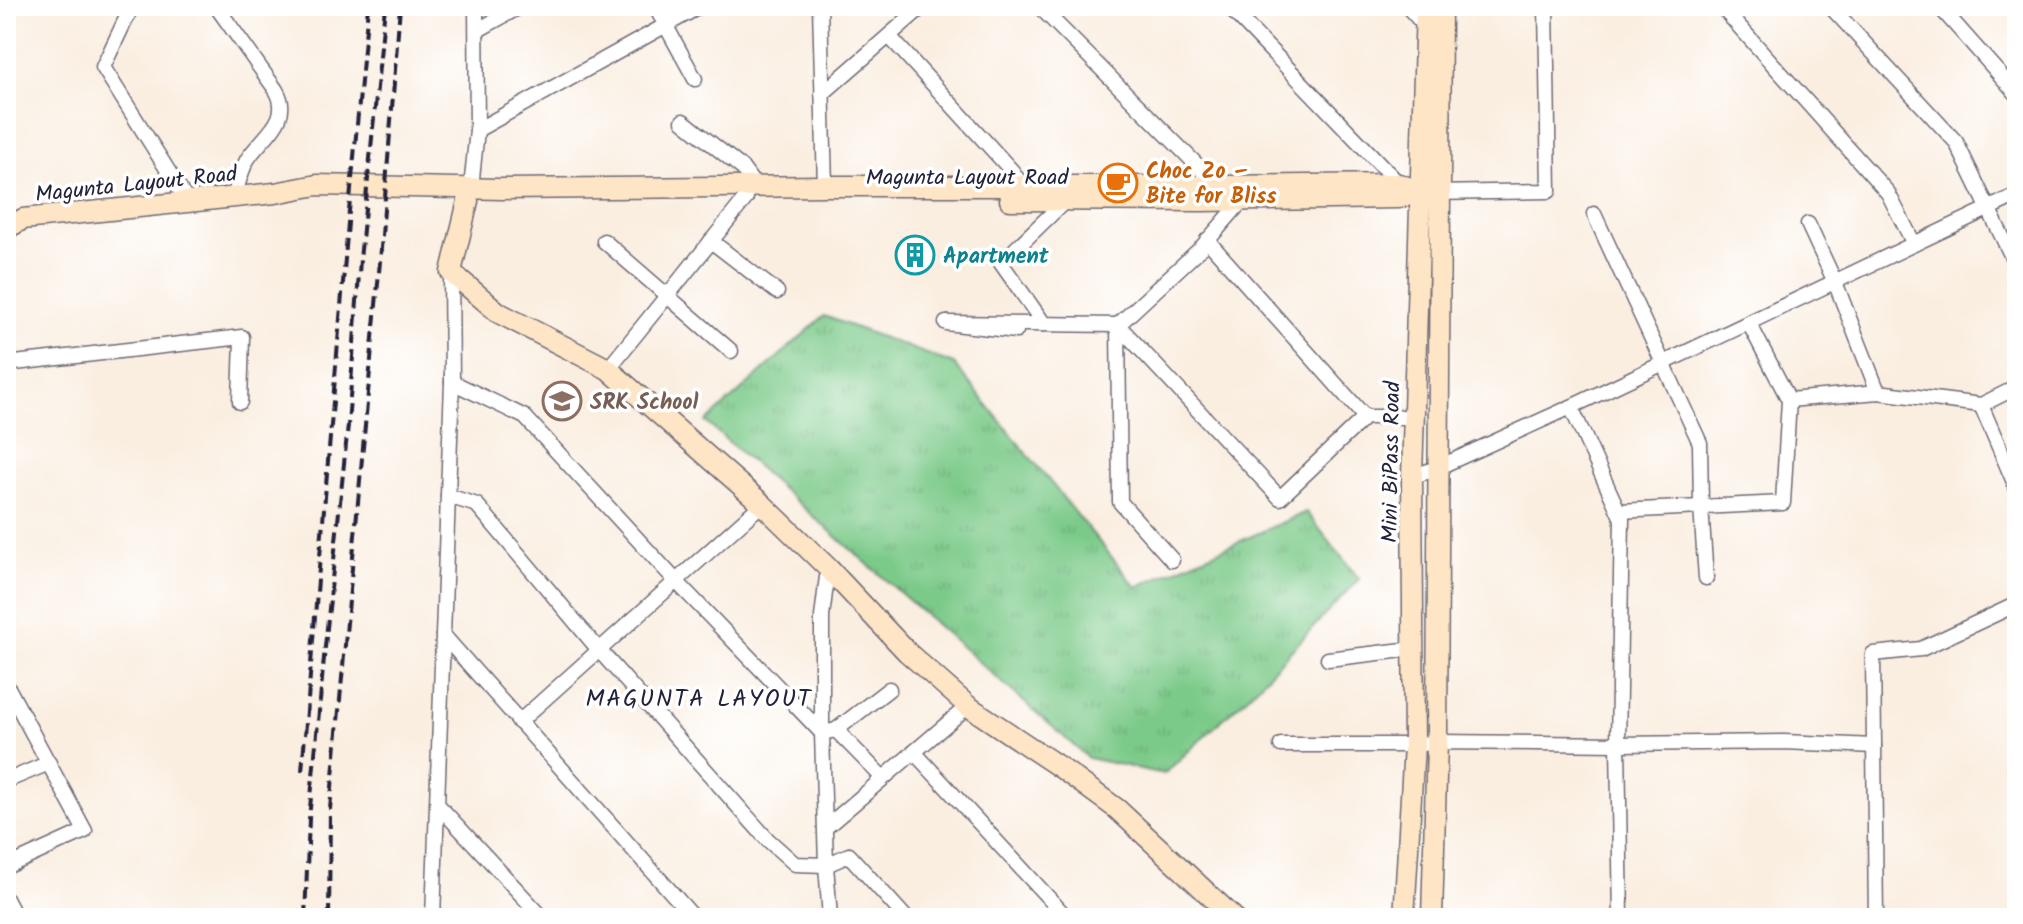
<svg xmlns="http://www.w3.org/2000/svg" width="2023" height="924" viewBox="0 0 2023 924" font-family="Kalam,sans-serif">
<defs>
<pattern id="grass-tufts" width="24" height="20" patternUnits="userSpaceOnUse" patternTransform="scale(2)"><rect width="24" height="20" fill="#7cca89"/><path d="M3 7l-1-3M5 7V3M7 7l1-3M15 17l-1-3M17 17v-4M19 17l1-3" fill="none" stroke="#6bad77"/></pattern>
</defs>
<rect width="100%" height="100%" fill="#fff"/>
<filter id="ink" filterUnits="userSpaceOnUse"><feTurbulence type="fractalNoise" baseFrequency=".0125" numOctaves="2"/><feDisplacementMap in="SourceGraphic" scale="16" xChannelSelector="R" yChannelSelector="G"/><feConvolveMatrix kernelMatrix="1 2 1 2 8 2 1 2 1" color-interpolation-filters="sRGB"/></filter>
<filter id="wash" filterUnits="userSpaceOnUse"><feTurbulence type="fractalNoise" baseFrequency=".006" numOctaves="4" result="noise"/><feDisplacementMap in="SourceGraphic" scale="32" xChannelSelector="R" yChannelSelector="G"/><feGaussianBlur stdDeviation="1.8" result="paint"/><feColorMatrix in="noise" values="0 0 0 0 0 0 0 0 0 0 0 0 0 0 0 0 0 1.4 0 .05"/><feComposite in="paint" operator="in"/></filter>
<g filter="url(#wash)">
<rect width="100%" height="100%" fill="#faeee0"/>
<!-- grass -->
<path fill="url(#grass-tufts)" stroke="#4f7662" stroke-width="2" d="M 824,316 L 954,364 L 1136,587 L 1306,512 L 1359,579 L 1250,694 L 1164,774 L 1088,758 L 706,422 Z"/>
</g>
<g filter="url(#ink)">
<g fill="none" stroke-linecap="round" stroke-linejoin="round">
<defs>
<g id="street">
<path d="M 132,6 L 103,67 L 187,201"/>
<path d="M 216,6 L 276,90 C 294,120 261,137 247,160 C 241,171 238,185 234,197"/>
<path d="M 655,6 L 695,79"/>
<path d="M 820,6 L 825,186"/>
<path d="M 1039,6 L 1199,167 L 1215,186"/>
<path d="M 1228,6 L 1399,184"/>
<path d="M 1407,6 L 1426,27"/>
<path d="M 1721,6 L 1888,193 L 1914,244"/>
<path d="M 1830,6 L 1956,142 L 2017,267"/>
<path d="M 1939,6 L 2017,94"/>
<path d="M 478,30 L 521,6"/>
<path d="M 889,36 L 1012,171 L 1022,186"/>
<path d="M 822,94 L 923,6"/>
<path d="M 683,121 L 742,168 L 755,186"/>
<path d="M 477,130 L 695,9"/>
<path d="M 471,188 L 477,130 L 476,6"/>
<path d="M 1433,193 L 1549,191 L 1546,6"/>
<path d="M 1594,214 L 1700,443 L 1701,507 L 1706,578"/>
<path d="M 1808,224 L 1835,282 L 1878,392"/>
<path d="M 604,241 L 731,351"/>
<path d="M 711,241 L 777,292"/>
<path d="M 1044,324 L 1001,263 L 1065,201"/>
<path d="M 1016,331 L 946,323 L 1118,325 L 1280,498 L 1365,417 L 1207,240"/>
<path d="M 6,364 L 242,337 L 240,402"/>
<path d="M 608,369 L 746,198"/>
<path d="M 452,382 L 525,417 L 676,581 L 822,733 L 836,730"/>
<path d="M 1789,400 L 1878,392 L 1981,405 L 2017,387"/>
<path d="M 1981,405 L 2017,489"/>
<path d="M 1571,407 L 1622,519 L 1618,744 L 1621,918"/>
<path d="M 1365,417 L 1414,417"/>
<path d="M 1412,477 L 1439,467 L 1571,407 L 2017,195"/>
<path d="M 448,496 L 477,505 L 599,650 L 767,839 L 795,864 L 826,865 L 849,855 L 906,918"/>
<path d="M 1619,511 L 1783,503 L 1789,400 L 1749,323"/>
<path d="M 1172,560 L 1120,502 L 1118,325 L 1201,248 L 1242,201"/>
<path d="M 828,568 L 822,617 L 822,733 L 826,865 L 830,918"/>
<path d="M 443,635 L 694,918"/>
<path d="M 1328,659 L 1412,649"/>
<path d="M 6,684 L 85,831 L 6,867"/>
<path d="M 519,722 L 762,504"/>
<path d="M 1281,745 L 1414,745 L 1437,742 L 1618,744 L 1784,742 L 1874,746"/>
<path d="M 914,752 L 1067,918"/>
<path d="M 883,778 L 836,730 L 889,689"/>
<path d="M 6,781 L 49,763"/>
<path d="M 437,804 L 543,918"/>
<path d="M 825,828 L 968,706"/>
<path d="M 6,899 L 16,918"/>
<path d="M 433,918 L 452,382 L 451,272"/>
<path d="M 1876,918 L 1873,654 L 1921,649 L 2017,604"/>
</g>
<g id="secondary">
<path d="M 1010,200 L 1202,201 L 1398,198 L 1421,192"/>
<path d="M 468,201 L 451,272 L 499,313 L 608,369 L 762,504 L 828,568 L 907,652 L 968,706 L 1061,768 L 1117,809 L 1234,918"/>
<path d="M 6,229 L 23,219 L 275,193 L 317,185 L 502,189 L 825,186 L 1223,186 L 1399,184 L 1421,192"/>
<path d="M 1404,918 L 1414,745 L 1412,477 L 1426,6"/>
<path d="M 1432,918 L 1437,742 L 1441,6"/>
</g>
</defs>
<!-- street casing -->
<use href="#street" stroke="#6e6975" stroke-width="17"/>
<!-- secondary casing -->
<use href="#secondary" stroke="#6e6975" stroke-width="23"/>
<!-- street -->
<use href="#street" stroke="#fff" stroke-width="14"/>
<!-- secondary -->
<use href="#secondary" stroke="#fde5c5" stroke-width="20"/>
<!-- rail -->
<g stroke="#22223b" stroke-width="4" stroke-dasharray="12 6" stroke-linecap="butt">
<path d="M 302,771 L 349,211 L 368,6"/>
<path d="M 305,918 L 309,819 L 325,647 L 348,425 L 360,260 L 385,6"/>
<path d="M 329,918 L 330,809 L 380,261 L 400,6"/>
</g>
</g>
</g>
<!-- icons -->
<defs>
<symbol id="cafe-ring" viewBox="-11 -11 22 22"><circle r="9.5" fill="#fff" stroke="#e8710a" stroke-width="1.5"/><path d="M-5.5-4.5H6V0H3Q3 3.5 0 3.5H-2.5Q-5.5 3.5-5.5 0ZM3-3.2v2h1.7v-2ZM-6 4.5H4V6H-6Z" fill="#e8710a"/></symbol>
<symbol id="building-ring" viewBox="-11 -11 22 22"><circle r="9.5" fill="#fff" stroke="#0f9aa8" stroke-width="1.5"/><path d="M-4-6H4V6H1V3H-1V6H-4ZM-2.5-4.3h1.7v1.8h-1.7ZM.8-4.3h1.7v1.8H.8ZM-2.5-1h1.7V.8h-1.7ZM.8-1h1.7V.8H.8Z" fill="#0f9aa8"/></symbol>
<symbol id="school-ring" viewBox="-11 -11 22 22"><circle r="9.5" fill="#fff" stroke="#8d6e63" stroke-width="1.5"/><path d="M0-5L7-2L0 1L-7-2ZM-4 1L0 2.5L4 1V4Q0 6-4 4Z" fill="#8d6e63"/></symbol>
</defs>
<g fill-rule="evenodd">
<use href="#cafe-ring" x="1096" y="161" width="44" height="44"/>
<use href="#building-ring" x="893" y="233" width="44" height="44"/>
<use href="#school-ring" x="540" y="379" width="44" height="44"/>
</g>
<g text-anchor="middle" stroke-width="7" stroke-linejoin="round" paint-order="stroke">
<!-- food labels -->
<g font-size="22" font-weight="bold" fill="#c56008" stroke="#fff" text-anchor="start">
<text x="1146" y="178">Choc Zo –<tspan x="1146" dy="25">Bite for Bliss</tspan></text>
</g>
<!-- street labels -->
<g font-size="22" fill="#22223b" stroke="#fff">
<text x="967" y="184">Magunta Layout Road</text>
<text transform="translate(136 183) rotate(-6)" y="8">Magunta Layout Road</text>
<text transform="translate(1390 462) rotate(-89)" y="8">Mini BiPass Road</text>
</g>
<!-- culture labels -->
<g font-size="22" font-weight="bold" fill="#0d838f" stroke="#fff" text-anchor="start">
<text x="943" y="263">Apartment</text>
</g>
<!-- education labels -->
<g font-size="22" font-weight="bold" fill="#785e54" stroke="#fff" text-anchor="start">
<text x="590" y="409">SRK School</text>
</g>
<!-- neighbourhood labels -->
<g font-size="24" letter-spacing="2" fill="#22223b" stroke="#fff">
<text x="699" y="706">MAGUNTA LAYOUT</text>
</g>
</g>
<!-- margin -->
<rect width="2023" height="924" fill="none" stroke="#fff" stroke-width="32"/>
</svg>
